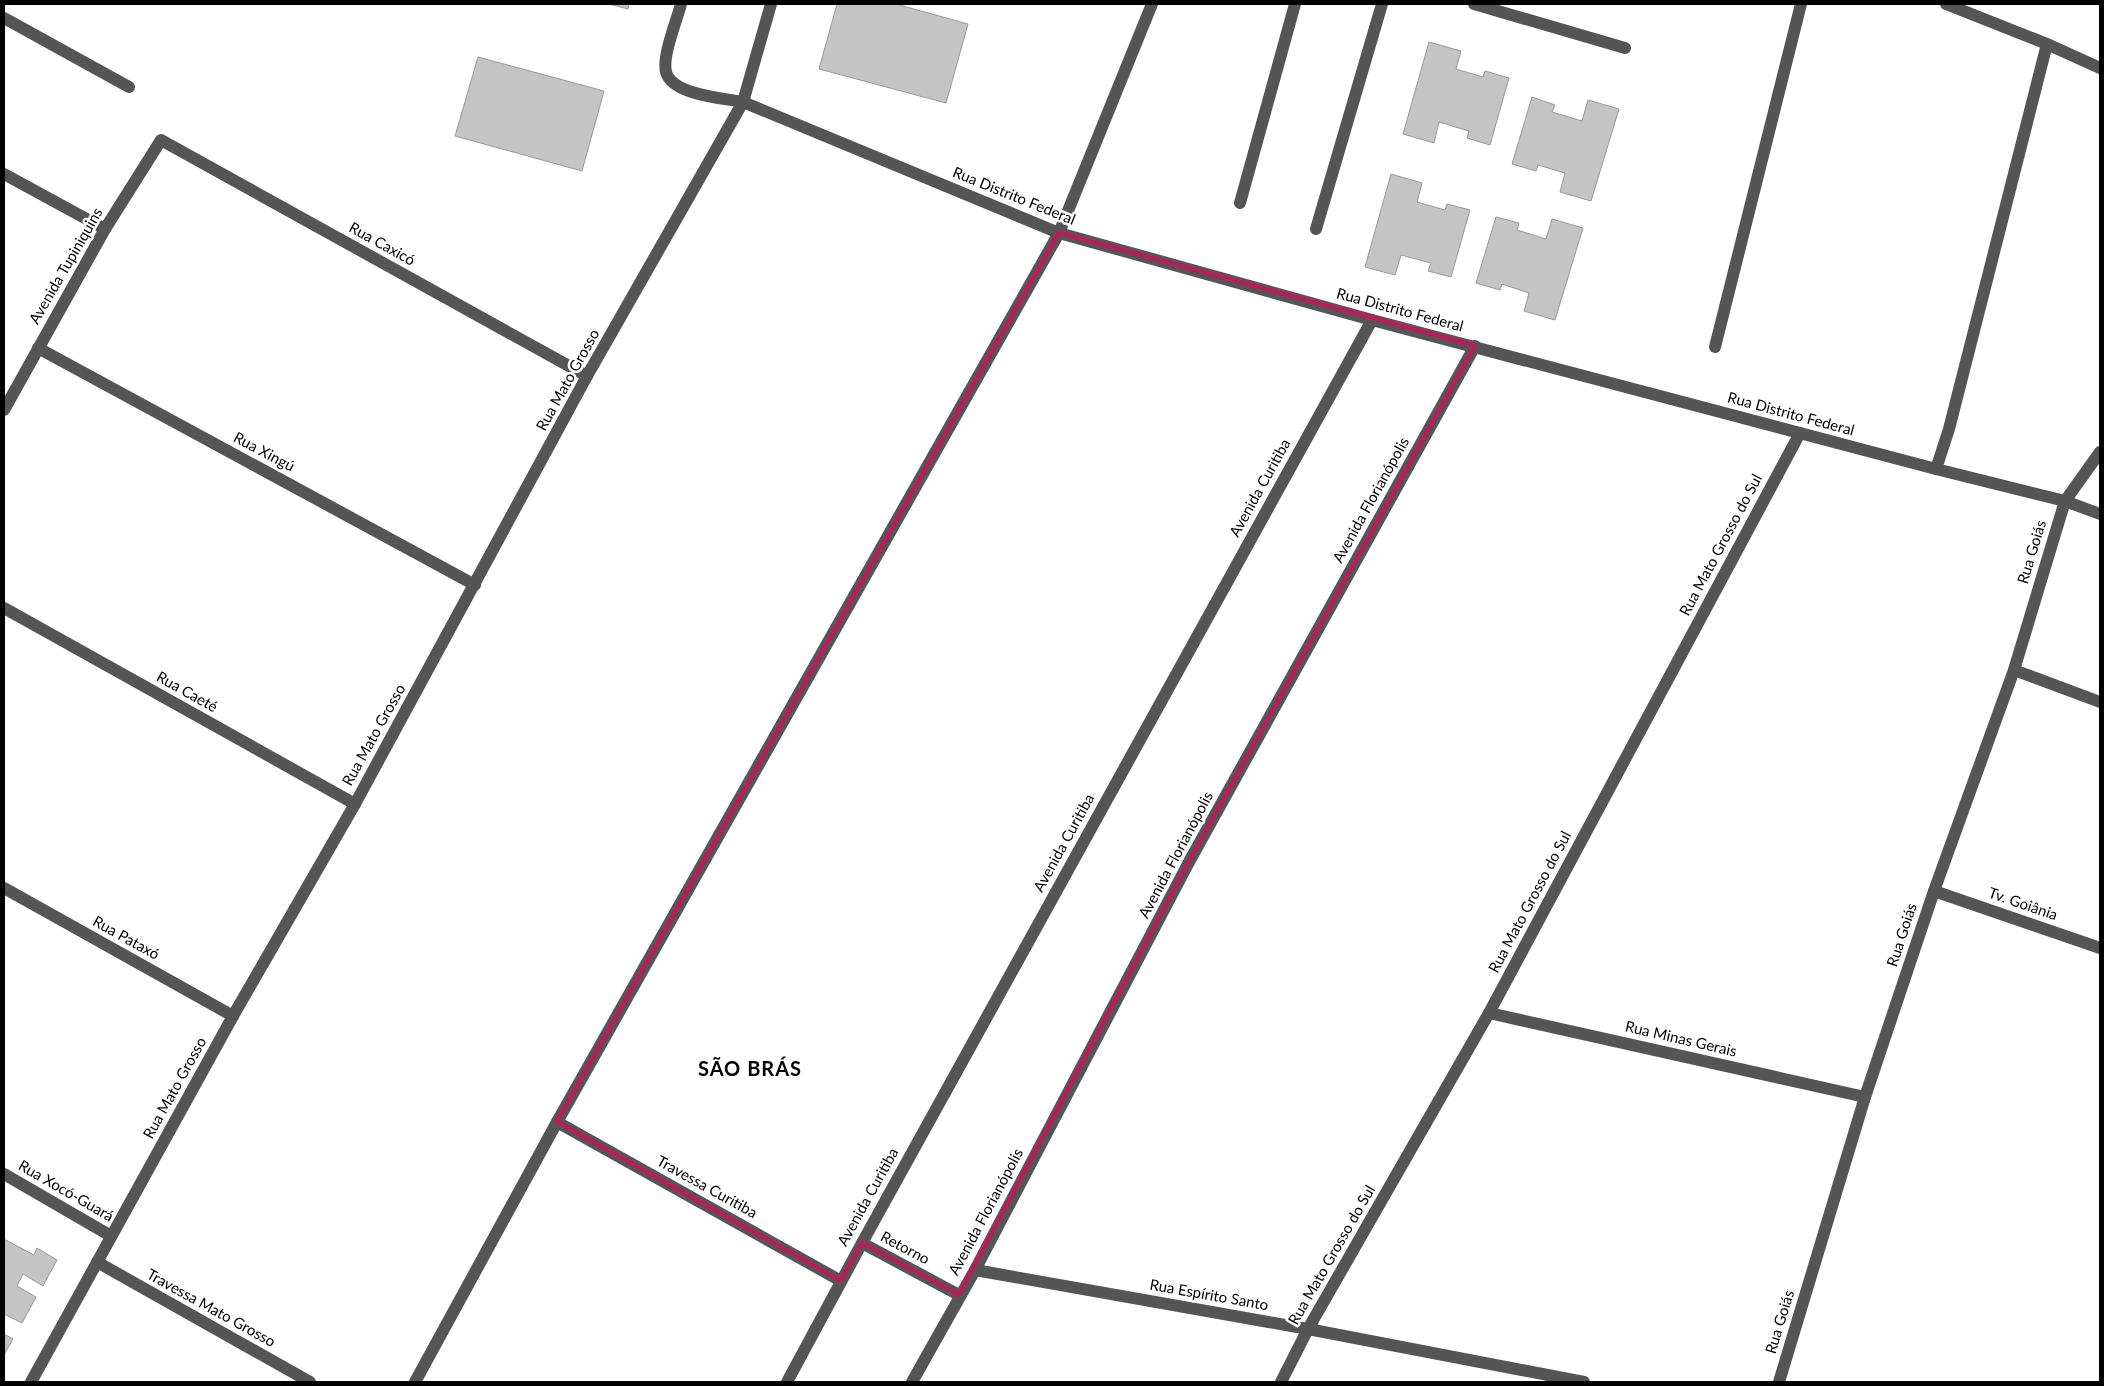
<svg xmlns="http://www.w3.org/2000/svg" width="2104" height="1386" viewBox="0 0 2104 1386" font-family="Lato,sans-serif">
<rect width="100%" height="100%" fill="#fff"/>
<!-- building -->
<g fill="#c4c4c4" stroke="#999">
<path d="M 609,4 L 629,4 L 628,9 Z"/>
<path d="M 837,4 L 896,4 L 968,24 L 946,103 L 819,69 Z"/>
<path d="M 1429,42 L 1461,51 L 1456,69 L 1483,77 L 1485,71 L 1509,78 L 1490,145 L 1467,138 L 1469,131 L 1439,122 L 1434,143 L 1403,134 Z"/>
<path d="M 478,57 L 604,91 L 582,171 L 455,136 Z"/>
<path d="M 1532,97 L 1555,105 L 1552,112 L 1582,121 L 1588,100 L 1619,109 L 1591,201 L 1560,192 L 1565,173 L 1538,165 L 1536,171 L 1512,164 Z"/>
<path d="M 1391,174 L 1422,183 L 1417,202 L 1445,210 L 1447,204 L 1470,210 L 1451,277 L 1428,271 L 1431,263 L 1401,255 L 1395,275 L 1365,267 Z"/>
<path d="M 1496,217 L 1519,223 L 1517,230 L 1546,239 L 1552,219 L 1583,228 L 1555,320 L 1524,311 L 1529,293 L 1502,284 L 1500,290 L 1476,283 Z"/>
<path d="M 4,1239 L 34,1255 L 37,1248 L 57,1260 L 43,1286 L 23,1274 L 17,1286 L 36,1297 L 22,1323 L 4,1314 Z"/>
<path d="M 4,1334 L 13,1339 L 4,1355 Z"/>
</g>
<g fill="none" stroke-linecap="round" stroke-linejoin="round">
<!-- minor -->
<g stroke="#555" stroke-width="12">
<path d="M 681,4 C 677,20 662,56 666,72 C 672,95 723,98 743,102 L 1059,233 L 1372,320 L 1936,469 L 2065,501 L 2100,514"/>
<path d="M 1474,4 L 1625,48"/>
<path d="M 1946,4 L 2047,44 L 2100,68"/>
<path d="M 4,18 L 129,87"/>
<path d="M 4,174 L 105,229"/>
<path d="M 1240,203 L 1295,4"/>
<path d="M 1316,229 L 1382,4"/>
<path d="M 1715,347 L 1801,4"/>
<path d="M 38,348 L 475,585"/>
<path d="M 4,410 L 105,229 L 161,140 L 587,376"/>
<path d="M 1936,469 L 1949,429 L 2047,44"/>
<path d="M 4,608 L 355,804"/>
<path d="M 2014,670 L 2100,702"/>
<path d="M 4,888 L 233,1016"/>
<path d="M 1934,891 L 2100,948"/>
<path d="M 1489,1013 L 1865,1097"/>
<path d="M 557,1122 L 841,1281"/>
<path d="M 4,1174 L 111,1236"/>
<path d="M 862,1243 L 959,1295"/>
<path d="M 97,1262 L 310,1382"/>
<path d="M 975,1270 L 1308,1329 L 1584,1382"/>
<path d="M 31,1382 L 233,1016 L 355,804 L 587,376 L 743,102 L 771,4"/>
<path d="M 415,1382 L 557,1122 L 1059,233 L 1152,4"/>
<path d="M 787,1382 L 862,1243 L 1372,320"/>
<path d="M 912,1382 L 975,1270 L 1189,862 L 1475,346"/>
<path d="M 1281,1382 L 1308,1329 L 1489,1013 L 1800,433"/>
<path d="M 1779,1382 L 1865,1097 L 1934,891 L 2014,670 L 2065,501 L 2100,452"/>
</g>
</g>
<!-- marked area -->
<path fill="none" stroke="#c2185b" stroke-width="4" stroke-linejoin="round" d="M 1059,233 L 1475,346 L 1189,862 L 959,1295 L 862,1243 L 841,1281 L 557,1122 Z"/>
<g text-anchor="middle" stroke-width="5" stroke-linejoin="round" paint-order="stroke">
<!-- street labels -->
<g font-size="15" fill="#000" stroke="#fff">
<text transform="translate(1014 196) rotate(22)" y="5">Rua Distrito Federal</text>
<text transform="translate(382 244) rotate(29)" y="5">Rua Caxicó</text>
<text transform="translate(66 266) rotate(-60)" y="5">Avenida Tupiniquins</text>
<text transform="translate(1400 310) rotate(15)" y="5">Rua Distrito Federal</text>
<text transform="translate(568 380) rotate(-61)" y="5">Rua Mato Grosso</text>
<text transform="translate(1791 414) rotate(15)" y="5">Rua Distrito Federal</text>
<text transform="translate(264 452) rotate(28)" y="5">Rua Xingú</text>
<text transform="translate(1260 488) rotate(-61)" y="5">Avenida Curitiba</text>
<text transform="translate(1371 500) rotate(-61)" y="5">Avenida Florianópolis</text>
<text transform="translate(1721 545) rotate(-62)" y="5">Rua Mato Grosso do Sul</text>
<text transform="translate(2032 552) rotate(-73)" y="5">Rua Goiás</text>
<text transform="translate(187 692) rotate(29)" y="5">Rua Caeté</text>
<text transform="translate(374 735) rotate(-61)" y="5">Rua Mato Grosso</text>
<text transform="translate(1064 843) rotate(-61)" y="5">Avenida Curitiba</text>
<text transform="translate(1176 855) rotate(-62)" y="5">Avenida Florianópolis</text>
<text transform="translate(1530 902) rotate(-62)" y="5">Rua Mato Grosso do Sul</text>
<text transform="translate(2023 904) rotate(19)" y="5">Tv. Goiânia</text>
<text transform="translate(1902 935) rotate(-72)" y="5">Rua Goiás</text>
<text transform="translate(126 938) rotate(29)" y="5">Rua Pataxó</text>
<text transform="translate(1681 1039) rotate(13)" y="5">Rua Minas Gerais</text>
<text transform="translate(175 1088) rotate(-61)" y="5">Rua Mato Grosso</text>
<text transform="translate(707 1187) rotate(29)" y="5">Travessa Curitiba</text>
<text transform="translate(66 1191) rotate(30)" y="5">Rua Xocó-Guará</text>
<text transform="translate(868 1197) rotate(-61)" y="5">Avenida Curitiba</text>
<text transform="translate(986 1212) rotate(-62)" y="5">Avenida Florianópolis</text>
<text transform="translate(905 1248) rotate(28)" y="5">Retorno</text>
<text transform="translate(1332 1255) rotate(-60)" y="5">Rua Mato Grosso do Sul</text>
<text transform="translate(1209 1295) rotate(10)" y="5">Rua Espírito Santo</text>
<text transform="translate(211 1308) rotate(29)" y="5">Travessa Mato Grosso</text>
<text transform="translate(1780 1322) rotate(-73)" y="5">Rua Goiás</text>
</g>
<!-- district labels -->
<g font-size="20" font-weight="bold" letter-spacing="1" fill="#000" stroke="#fff">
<text x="750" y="1076">SÃO BRÁS</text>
</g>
</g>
<!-- border -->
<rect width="2104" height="1386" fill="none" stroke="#000000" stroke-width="10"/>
</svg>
